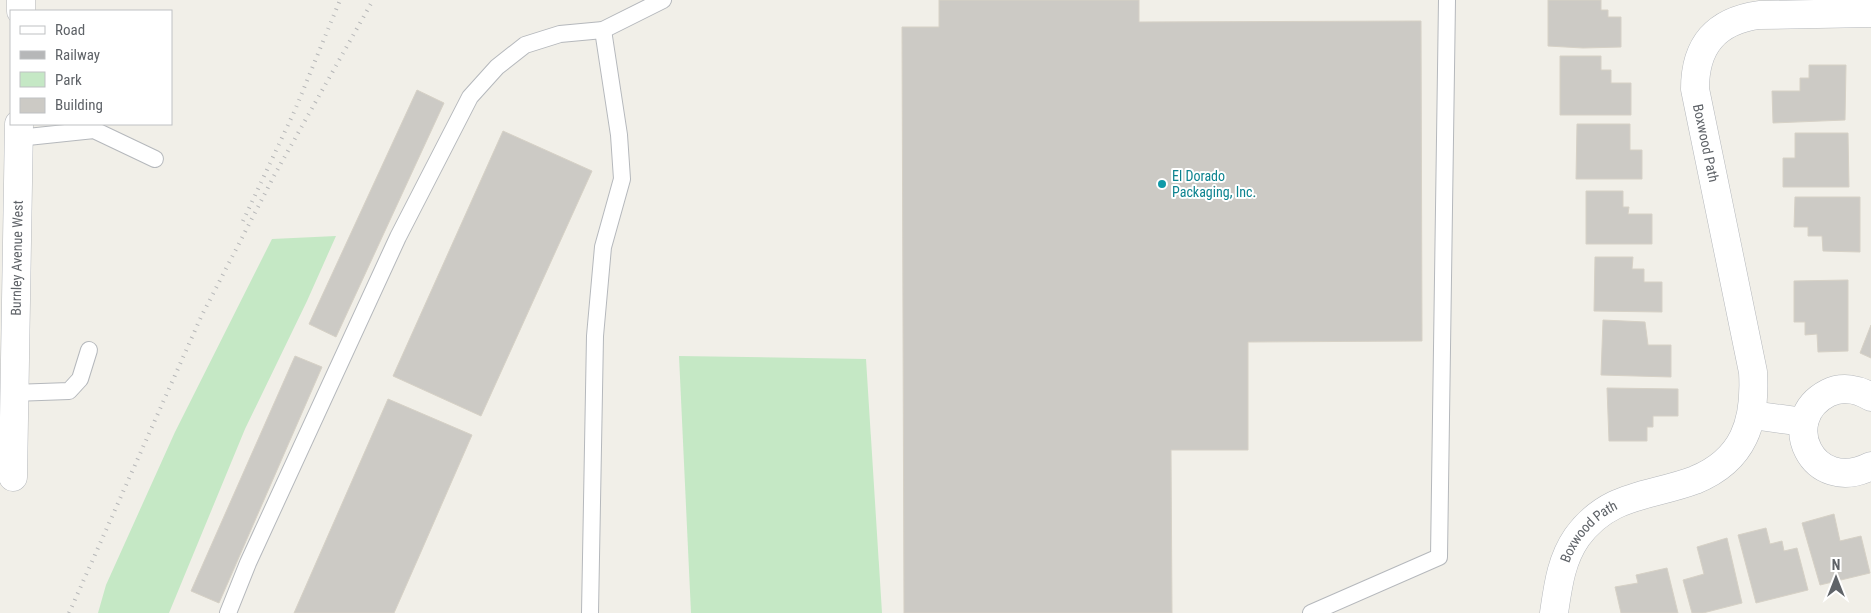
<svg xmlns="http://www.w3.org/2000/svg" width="1871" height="613" viewBox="0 0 1871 613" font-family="'Roboto Condensed',sans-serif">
<rect width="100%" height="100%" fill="#f1efe8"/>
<!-- green -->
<g fill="#c5e8c5">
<path d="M 336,236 L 307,301 L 245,429 L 169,613 L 98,613 L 106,585 L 175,432 L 272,239 Z"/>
<path d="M 679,356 L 866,359 L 882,613 L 691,613 Z"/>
</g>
<!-- building -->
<g fill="#cccac5" stroke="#d6d1c6">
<path d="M 939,0 L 1139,0 L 1139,22 L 1421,21 L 1422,341 L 1248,342 L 1248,450 L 1171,450 L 1172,613 L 904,613 L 902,27 L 939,27 Z"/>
<path d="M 1548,0 L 1601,0 L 1601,10 L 1608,10 L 1608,17 L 1621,17 L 1621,47 L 1583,48 L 1548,46 Z"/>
<path d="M 1560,56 L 1601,56 L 1601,70 L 1611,70 L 1611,83 L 1631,83 L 1631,115 L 1560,115 Z"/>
<path d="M 1809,65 L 1846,65 L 1845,120 L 1773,123 L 1772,91 L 1800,91 L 1800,78 L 1809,78 Z"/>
<path d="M 417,90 L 444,103 L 336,337 L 309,324 Z"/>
<path d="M 1577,124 L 1630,124 L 1630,150 L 1642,150 L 1642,179 L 1576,179 Z"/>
<path d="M 503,131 L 592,171 L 481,416 L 393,376 Z"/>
<path d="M 1795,133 L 1848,133 L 1849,187 L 1783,187 L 1783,158 L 1795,158 Z"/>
<path d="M 1586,191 L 1623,191 L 1623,207 L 1629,207 L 1628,214 L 1652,214 L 1652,244 L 1586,244 Z"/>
<path d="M 1795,197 L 1860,197 L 1860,252 L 1823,251 L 1822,236 L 1808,236 L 1808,227 L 1794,227 Z"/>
<path d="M 1595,257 L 1633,257 L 1632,269 L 1644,269 L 1644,282 L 1662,282 L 1662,312 L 1594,311 Z"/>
<path d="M 1848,280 L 1848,351 L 1818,352 L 1817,334 L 1805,335 L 1805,322 L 1794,322 L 1794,281 Z"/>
<path d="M 1603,320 L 1645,322 L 1648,345 L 1671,345 L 1671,377 L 1601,375 Z"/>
<path d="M 1871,325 L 1871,358 L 1860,353 Z"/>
<path d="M 295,356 L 322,367 L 219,603 L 191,591 Z"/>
<path d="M 1607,388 L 1678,389 L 1678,416 L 1653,416 L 1653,427 L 1647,427 L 1647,441 L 1609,441 Z"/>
<path d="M 388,399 L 472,435 L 420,554 L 394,613 L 294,613 Z"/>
<path d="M 1834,514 L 1840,541 L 1861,536 L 1870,573 L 1820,585 L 1802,523 Z"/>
<path d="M 1766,528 L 1770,544 L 1782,541 L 1784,551 L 1797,548 L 1808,590 L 1756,603 L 1738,535 Z"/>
<path d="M 1727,538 L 1742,603 L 1703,613 L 1692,613 L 1683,580 L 1704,574 L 1697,547 Z"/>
<path d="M 1667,568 L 1678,613 L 1621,613 L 1615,587 L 1638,583 L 1636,575 Z"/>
</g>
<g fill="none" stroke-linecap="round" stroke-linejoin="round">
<defs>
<g id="service">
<path d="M 18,138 L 94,130 L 155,159"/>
<path d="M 13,393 L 69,391 L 80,379 L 89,350"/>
<path d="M 228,613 L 248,563 L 398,237 L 470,97 L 497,67 L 525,45 L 560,34 L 603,30 L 663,0"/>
<path d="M 590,613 L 595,336 L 603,247 L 622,179 L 619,135 L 603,30"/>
<path d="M 1311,613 L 1439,557 L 1447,0"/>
</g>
<g id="minor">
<path d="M 21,11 L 21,0"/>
<path d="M 1871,397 C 1858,389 1842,386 1828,393 C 1777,419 1812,496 1871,466"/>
<path d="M 1752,415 L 1804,422"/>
<path id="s1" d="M 13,477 L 19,124"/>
<path id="s2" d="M 1554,613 C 1558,586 1561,560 1577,537 C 1609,493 1650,497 1695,480 C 1744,460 1756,422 1753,372 L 1695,89 C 1695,45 1716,21 1759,15 L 1871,13"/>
</g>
</defs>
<!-- service casing -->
<use href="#service" stroke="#b5b8bc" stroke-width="18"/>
<!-- minor casing -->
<use href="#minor" stroke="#b5b8bc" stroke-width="29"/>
<!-- service -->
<use href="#service" stroke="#fff" stroke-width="16"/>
<!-- minor -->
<use href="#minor" stroke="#fff" stroke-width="28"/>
<!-- rail -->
<g stroke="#b6b7b8" stroke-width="4" stroke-dasharray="1 6" stroke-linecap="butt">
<path d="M 243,221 L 295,110 L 340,0"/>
<path d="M 69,613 L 201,317 L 275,174 L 373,0"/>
</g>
</g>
<!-- markers -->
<circle fill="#0f9aa8" stroke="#fff" stroke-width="2" cx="1162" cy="184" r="5"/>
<g text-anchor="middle" stroke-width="4" stroke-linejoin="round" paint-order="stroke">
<!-- street labels -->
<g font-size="14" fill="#5f6368" stroke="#fff">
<text transform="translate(1706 143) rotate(78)" y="5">Boxwood Path</text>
<text dy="5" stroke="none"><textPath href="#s1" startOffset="219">Burnley Avenue West</textPath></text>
<text dy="5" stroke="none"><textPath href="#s2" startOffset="92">Boxwood Path</textPath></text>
</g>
<!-- culture labels -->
<g font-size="14" fill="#0d838f" stroke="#fff" text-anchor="start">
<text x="1172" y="181">El Dorado<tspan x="1172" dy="16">Packaging, Inc.</tspan></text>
</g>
</g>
<!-- legend -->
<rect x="10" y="10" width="162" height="115" fill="#ffffff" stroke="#bfc1c3"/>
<rect x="20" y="26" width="25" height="8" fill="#ffffff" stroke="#bfc1c3"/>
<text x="55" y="35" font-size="15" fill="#5f6368">Road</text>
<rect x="20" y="51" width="25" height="8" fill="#b6b7b8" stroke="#bfc1c3"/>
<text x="55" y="60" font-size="15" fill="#5f6368">Railway</text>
<rect x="20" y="72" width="25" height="15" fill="#c5e8c5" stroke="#bfc1c3"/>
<text x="55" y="85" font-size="15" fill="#5f6368">Park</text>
<rect x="20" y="98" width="25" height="15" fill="#cccac5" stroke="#bfc1c3"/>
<text x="55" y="110" font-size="15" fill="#5f6368">Building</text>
<!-- north arrow -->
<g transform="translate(1836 578)" stroke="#ffffff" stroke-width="4" paint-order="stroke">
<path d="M0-4L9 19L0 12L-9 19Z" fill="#5f6368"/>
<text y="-8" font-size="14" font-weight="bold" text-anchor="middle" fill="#5f6368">N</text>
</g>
</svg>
